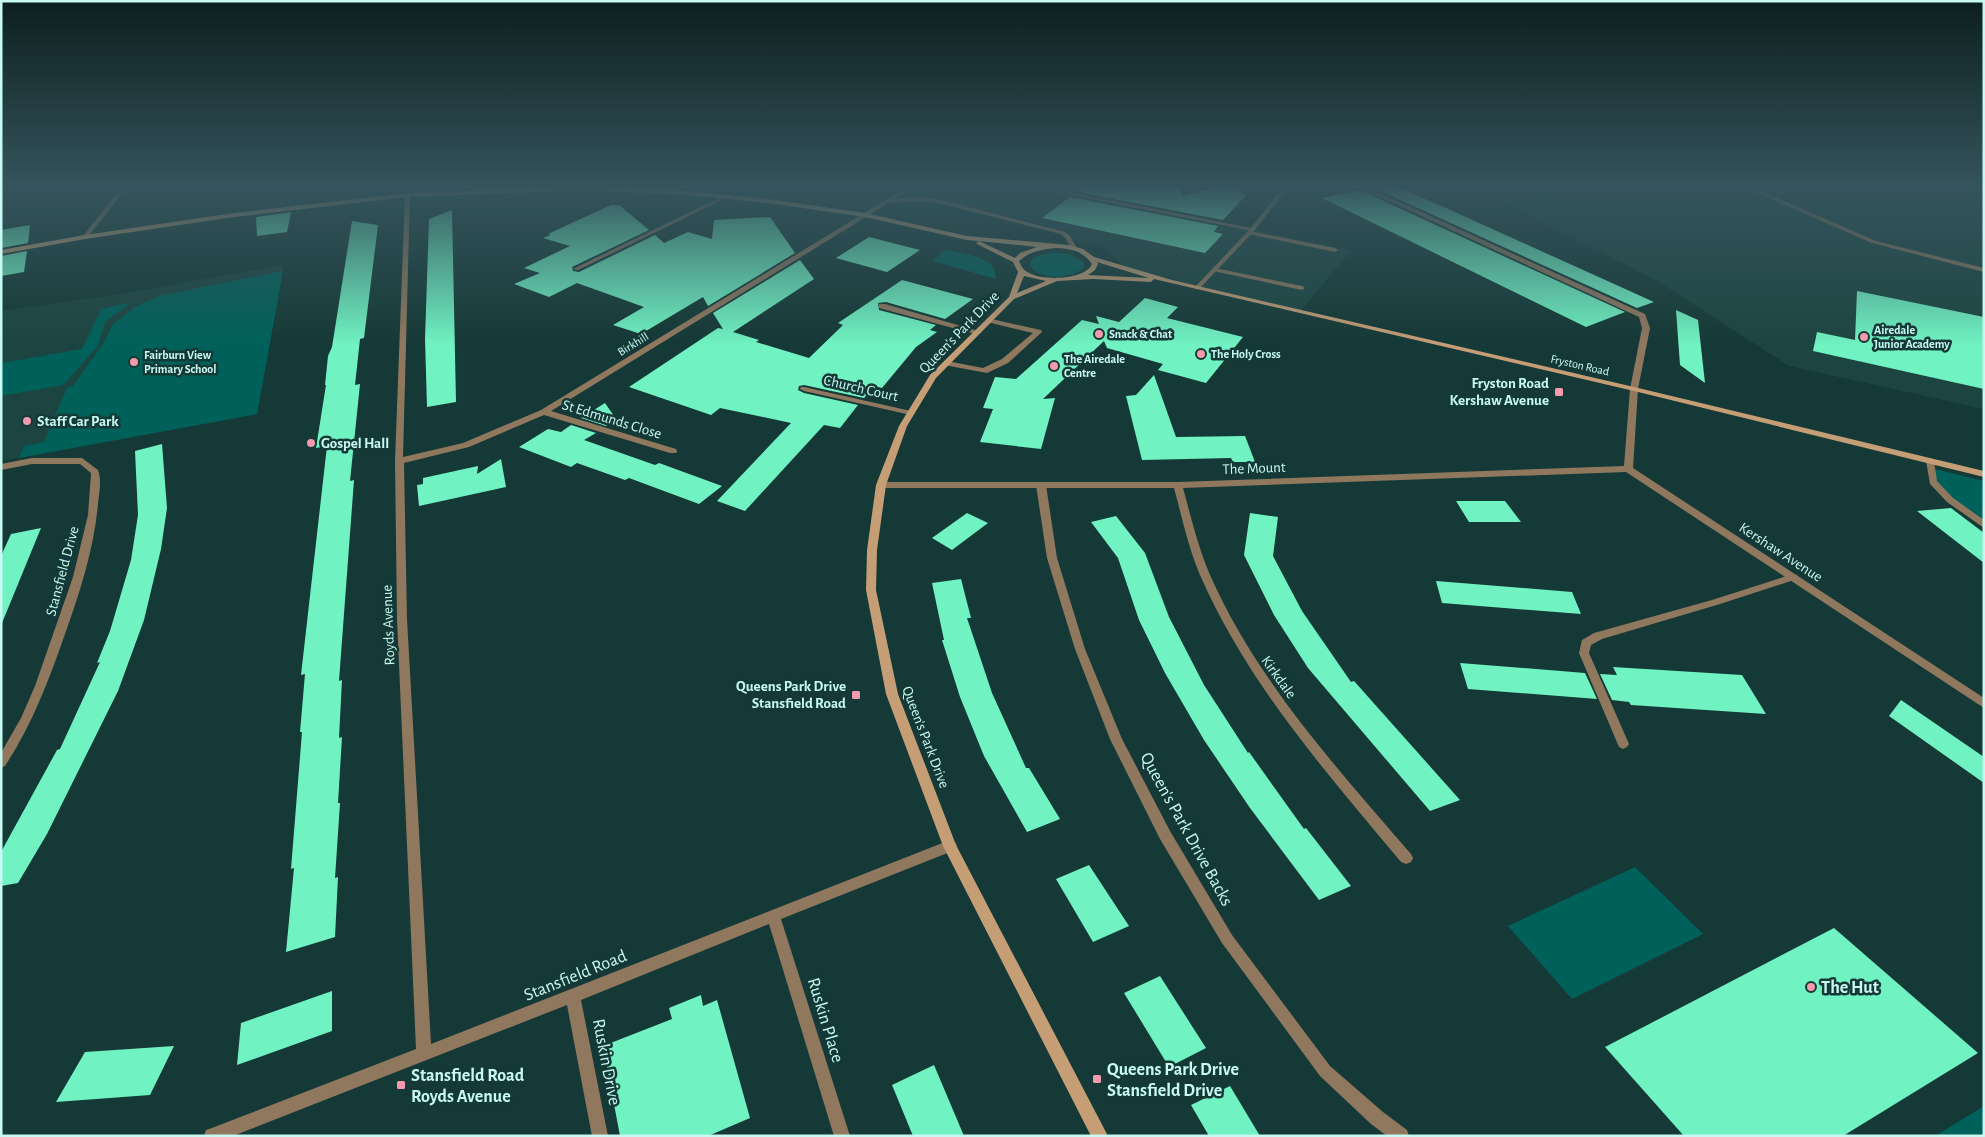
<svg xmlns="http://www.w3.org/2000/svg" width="1985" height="1137" viewBox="0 0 1985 1137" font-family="'Alegreya Sans',sans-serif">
<rect width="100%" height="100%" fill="#153936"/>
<!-- built -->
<g fill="#1c4541">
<path d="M 915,185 L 1023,185 L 1253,229 L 1351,250 L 1300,312 L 1197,288 L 1123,267 L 1111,252 L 1101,246 L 1065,238 L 1053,229 L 1027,220 L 903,192 Z"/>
<path d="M 1557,185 L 1984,185 L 1984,409 L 1789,366 L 1659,282 L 1500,199 L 1562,189 Z"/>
<path d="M 284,265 L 257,414 L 1,461 L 1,311 L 113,295 Z"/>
</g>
<!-- green -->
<g fill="#00615a">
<path d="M 945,250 C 956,251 987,257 993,267 C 995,270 995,275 996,279 L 933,261 Z"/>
<path d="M 1055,252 L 1072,255 L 1084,263 L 1084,267 C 1073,280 1037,281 1029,264 L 1034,257 Z"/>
<path d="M 283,271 L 257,414 L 19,458 L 24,446 L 44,442 L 67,388 L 73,386 L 105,341 L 112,325 L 135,307 L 159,296 Z"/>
<path d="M 132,302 L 105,322 L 98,346 L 63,385 L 1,396 L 1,363 L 82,349 L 101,309 Z"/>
<path d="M 1931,468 L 1984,481 L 1984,525 L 1933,482 Z"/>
<path d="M 1635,867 L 1703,934 L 1572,999 L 1508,926 Z"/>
<path d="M 1984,1106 L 1984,1136 L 1935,1136 Z"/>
</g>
<!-- building -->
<g fill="#70f2c2">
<path d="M 1085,185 L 1179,185 L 1183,196 L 1225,185 L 1246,195 L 1223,220 L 1077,192 Z"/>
<path d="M 1382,185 L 1393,185 L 1446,208 L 1654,302 L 1637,308 L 1372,187 Z"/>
<path d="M 1360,190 L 1362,191 L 1625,312 L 1586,327 L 1322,198 Z"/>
<path d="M 1070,197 L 1218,226 L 1214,232 L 1223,234 L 1205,253 L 1042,218 Z"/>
<path d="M 611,205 L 619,205 L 649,230 L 572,267 L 573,271 L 579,272 L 655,235 L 664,243 L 688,232 L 712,239 L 714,220 L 770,217 L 795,253 L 708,306 L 703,297 L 641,334 L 613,325 L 644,307 L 577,283 L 549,297 L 514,284 L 540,273 L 524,268 L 570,246 L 543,238 L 551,235 L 548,234 Z"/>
<path d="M 452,210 L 456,402 L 427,407 L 425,339 L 429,219 Z"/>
<path d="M 291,212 L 287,232 L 257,236 L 256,217 Z"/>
<path d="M 352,221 L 378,225 L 364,338 L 360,339 L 355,385 L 360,384 L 350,481 L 354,480 L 339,681 L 342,680 L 339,738 L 342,737 L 338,803 L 340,803 L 335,878 L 338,877 L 335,937 L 286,952 L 294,868 L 291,869 L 302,732 L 300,732 L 305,674 L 301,675 L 327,446 L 316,448 L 326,385 L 325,385 L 328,356 L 332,347 Z"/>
<path d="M 30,225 L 28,243 L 1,248 L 1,230 Z"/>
<path d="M 869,237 L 920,250 L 887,272 L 836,258 Z"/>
<path d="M 27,251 L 24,272 L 1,276 L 1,256 Z"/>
<path d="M 800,260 L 814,279 L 733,332 L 759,340 L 756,342 L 809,358 L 843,325 L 838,323 L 902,280 L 973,299 L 945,319 L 886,302 L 878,303 L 879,310 L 936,325 L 930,330 L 937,332 L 916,347 L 882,388 L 874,386 L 864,398 L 804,385 L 799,386 L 798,390 L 804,393 L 858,405 L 840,428 L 824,425 L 745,511 L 717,501 L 791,423 L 720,408 L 711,415 L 629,387 L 718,328 L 723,329 L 713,313 Z"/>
<path d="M 1857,291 L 1984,317 L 1984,389 L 1813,351 L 1817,332 L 1855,340 Z"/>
<path d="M 1145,298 L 1178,307 L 1167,318 L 1243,337 L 1206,383 L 1158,370 L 1163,364 L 1107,348 L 1104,341 L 1043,399 L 1055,398 L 1041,449 L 980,442 L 993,409 L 983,408 L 995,377 L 1016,379 L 1082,320 L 1099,324 L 1096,316 L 1119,322 Z"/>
<path d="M 1676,310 L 1698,320 L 1705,383 L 1680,365 Z"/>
<path d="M 1154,375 L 1176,437 L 1245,436 L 1255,462 L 1233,462 L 1231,458 L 1142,460 L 1126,396 L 1136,395 Z"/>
<path d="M 605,403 L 616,419 L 606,426 L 581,418 Z"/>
<path d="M 571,425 L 596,433 L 584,440 L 655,465 L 659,463 L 722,486 L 699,504 L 629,478 L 625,480 L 577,463 L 571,467 L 519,447 L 548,429 L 561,432 Z"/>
<path d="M 162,444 L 167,508 L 161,549 L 144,620 L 118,691 L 47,834 L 18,883 L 1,886 L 1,852 L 57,750 L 60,749 L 100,662 L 97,663 L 110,631 L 131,560 L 138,515 L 135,451 Z"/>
<path d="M 501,459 L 506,487 L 419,506 L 417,485 L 423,484 L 423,478 L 478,466 L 477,474 Z"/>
<path d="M 1456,501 L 1505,501 L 1521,522 L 1469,522 Z"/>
<path d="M 1951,508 L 1984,533 L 1984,563 L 1917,511 Z"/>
<path d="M 967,513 L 988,523 L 952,550 L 932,538 Z"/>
<path d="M 1250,513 L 1278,517 L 1273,556 L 1302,611 L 1351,682 L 1354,681 L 1460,800 L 1430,811 L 1308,668 L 1274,615 L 1244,555 Z"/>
<path d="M 1116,516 L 1145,553 L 1169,617 L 1204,685 L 1248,753 L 1249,752 L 1304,829 L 1306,828 L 1351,886 L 1319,900 L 1250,808 L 1204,740 L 1165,673 L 1139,620 L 1118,558 L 1091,522 Z"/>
<path d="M 41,528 L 2,623 L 1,623 L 1,556 L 11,534 Z"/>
<path d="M 961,579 L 971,618 L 967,618 L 992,693 L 1026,768 L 1029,768 L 1060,819 L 1027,832 L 984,756 L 960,697 L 942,640 L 944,640 L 932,583 Z"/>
<path d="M 1436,581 L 1572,592 L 1581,614 L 1442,603 Z"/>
<path d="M 1460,663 L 1585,673 L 1597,699 L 1468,689 Z"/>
<path d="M 1613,667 L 1742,675 L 1766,714 L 1631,705 L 1629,702 L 1612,700 L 1600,674 L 1617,675 Z"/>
<path d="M 1901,700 L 1984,757 L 1984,783 L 1889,716 Z"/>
<path d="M 1089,865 L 1129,926 L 1093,942 L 1056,879 Z"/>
<path d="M 1834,928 L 1978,1053 L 1843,1136 L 1684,1136 L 1605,1047 Z"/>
<path d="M 1160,976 L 1206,1048 L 1169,1067 L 1124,993 Z"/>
<path d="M 332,991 L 332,1031 L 237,1065 L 241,1023 Z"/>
<path d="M 701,995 L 703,1006 L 717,1000 L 750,1118 L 708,1136 L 620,1136 L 603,1046 L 672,1019 L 669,1008 Z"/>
<path d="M 174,1046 L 150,1095 L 56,1102 L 85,1052 Z"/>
<path d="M 934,1065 L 964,1136 L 913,1136 L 892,1085 Z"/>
<path d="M 1230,1086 L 1260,1136 L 1209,1136 L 1191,1105 Z"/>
</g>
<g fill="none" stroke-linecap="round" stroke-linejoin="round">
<!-- lane -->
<g fill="#90785f" fill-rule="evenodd">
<path d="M 1020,185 L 1034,185 L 1256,229 L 1253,231 Z"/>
<path d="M 1739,185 L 1748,185 L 1876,241 L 1984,268 L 1984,272 L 1872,243 Z"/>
<path d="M 920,197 L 938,199 L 1065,232 L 1070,236 L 1077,248 L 1072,249 L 1065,238 L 1061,234 L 938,203 L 920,201 L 889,203 L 886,201 L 889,199 Z"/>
<path d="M 1250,231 L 1335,248 L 1338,250 L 1335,252 L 1248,234 L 1248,232 Z"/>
<path d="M 1215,268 L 1302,286 L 1305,288 L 1302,290 L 1213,271 L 1213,269 Z"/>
<path d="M 987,318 L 1041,330 L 1042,332 L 1008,363 L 987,373 L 944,365 L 943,363 L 947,361 L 983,368 L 1002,359 L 1033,333 L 987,322 Z"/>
<path d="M 1930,458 L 1934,461 L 1937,481 L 1953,498 L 1984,520 L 1984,528 L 1947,502 L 1930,484 L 1926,461 Z"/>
<path d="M 1041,482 L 1046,485 L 1057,558 L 1085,649 L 1122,739 L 1170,831 L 1232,935 L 1330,1066 L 1383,1112 L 1407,1130 L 1409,1136 L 1387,1136 L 1371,1124 L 1320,1076 L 1222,943 L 1160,839 L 1110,739 L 1075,649 L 1047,558 L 1036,485 Z"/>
<path d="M 1793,574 L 1797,575 L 1798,577 L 1797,579 L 1720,604 L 1602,639 L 1591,645 L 1589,653 L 1629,744 L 1627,747 L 1623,749 L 1619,747 L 1579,653 L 1582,640 L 1594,633 L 1712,600 Z"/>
</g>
<!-- street -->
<g fill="#90785f" fill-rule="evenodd">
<path d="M 123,185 L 129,185 L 87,238 L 83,238 L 83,236 Z"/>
<path d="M 691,185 L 697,185 L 691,194 L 687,194 L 686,193 Z"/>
<path d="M 910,185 L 918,185 L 551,411 L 676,449 L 677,451 L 676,453 L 670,453 L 544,415 L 469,447 L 404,463 L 407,619 L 431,1044 L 945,842 L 950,841 L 955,842 L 957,846 L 955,850 L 781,919 L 850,1136 L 834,1136 L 769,924 L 581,1000 L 608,1136 L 592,1136 L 567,1005 L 233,1136 L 204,1136 L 206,1130 L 212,1128 L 416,1049 L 397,619 L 395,461 L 405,194 L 410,195 L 403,457 L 463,443 L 541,410 Z"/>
<path d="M 1284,185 L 1290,185 L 1255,230 L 1199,289 L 1195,289 L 1195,287 L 1251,228 Z"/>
<path d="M 1346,185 L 1367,187 L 1645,314 L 1650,328 L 1638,389 L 1633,468 L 1984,698 L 1984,708 L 1626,472 L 1183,488 C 1191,517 1198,547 1210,575 C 1257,681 1336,767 1411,854 L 1413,858 L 1411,862 L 1406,864 L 1401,862 C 1326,772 1247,683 1200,575 C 1188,547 1182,517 1174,488 L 881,488 L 876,485 L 881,482 L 1178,482 L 1624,466 L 1630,389 L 1642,328 L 1639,317 L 1363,189 Z"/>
<path d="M 725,195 L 730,196 L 578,270 L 573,269 Z"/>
<path d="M 879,304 L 885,304 L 982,332 L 978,334 L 975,334 L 879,308 Z"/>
<path d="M 801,387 L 804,387 L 911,411 L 915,413 L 911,415 L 804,391 L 800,389 Z"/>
<path d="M 32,458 L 82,458 L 98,470 C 102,480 99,494 98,504 C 94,549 80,592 65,634 C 49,680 32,725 5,766 L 1,768 L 1,753 L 21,718 L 35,686 L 73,577 L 88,515 L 91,473 L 80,464 L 32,464 L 1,470 L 1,464 Z"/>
</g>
<!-- secondary -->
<path fill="#c69e76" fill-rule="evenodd" d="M 583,186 L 689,191 L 768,199 L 865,213 L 967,236 L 1069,245 L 1083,249 L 1094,257 L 1172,280 L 1634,387 L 1984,471 L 1984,477 L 1634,391 L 1154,279 L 1151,282 L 1093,279 L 1057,281 L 1014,299 L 936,378 L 907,426 L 886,485 L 877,550 L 876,590 L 898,694 L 956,845 L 1108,1136 L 1091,1136 L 943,846 L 886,694 L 866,590 L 867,550 L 876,485 L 899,426 L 930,375 L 1009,297 L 1018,272 L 1013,262 L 977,244 L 976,243 L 979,241 L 967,240 L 865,217 L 768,203 L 689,195 L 583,190 L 407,197 L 227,218 L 85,239 L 1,254 L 1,250 L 85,235 L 227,214 L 407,193 ZM 979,241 L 1037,247 L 1020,253 L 1015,258 ZM 1057,248 C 1072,249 1083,251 1092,264 C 1085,280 1043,281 1029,273 C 1023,270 1022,267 1019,261 C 1030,251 1043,249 1057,248 ZM 1097,262 L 1149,278 L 1088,275 L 1095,270 L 1098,264 ZM 1024,276 L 1046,281 L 1017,293 Z"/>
</g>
<!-- sky -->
<linearGradient id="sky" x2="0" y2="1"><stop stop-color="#0c1f1e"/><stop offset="0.54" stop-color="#35545d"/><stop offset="1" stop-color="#35545d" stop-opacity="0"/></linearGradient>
<rect width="1985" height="345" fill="url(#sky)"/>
<!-- markers -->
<g fill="#f39aac" stroke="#153936" stroke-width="2">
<circle cx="1099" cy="334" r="5"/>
<circle cx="1864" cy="337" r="5"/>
<circle cx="1201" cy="354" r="5"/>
<circle cx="134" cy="362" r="5"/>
<circle cx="1054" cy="366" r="5"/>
<rect x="1554" y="387" width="10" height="10" rx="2.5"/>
<circle cx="27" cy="421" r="5"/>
<circle cx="311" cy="443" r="5"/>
<rect x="851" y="690" width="10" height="10" rx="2.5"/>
<circle cx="1811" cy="987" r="5"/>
<rect x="1092" y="1074" width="10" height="10" rx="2.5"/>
<rect x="396" y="1080" width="10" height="10" rx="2.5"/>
</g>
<g text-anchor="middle" stroke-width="5" stroke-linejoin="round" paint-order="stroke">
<!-- far-poi labels -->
<g font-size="12" font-weight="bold" fill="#c7faf3" stroke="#153936" text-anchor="start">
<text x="1874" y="334">Airedale<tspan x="1874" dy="14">Junior Academy</tspan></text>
<text x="1109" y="338">Snack &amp; Chat</text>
<text x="1211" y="358">The Holy Cross</text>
<text x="144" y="359">Fairburn View<tspan x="144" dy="14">Primary School</tspan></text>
<text x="1064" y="363">The Airedale<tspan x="1064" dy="14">Centre</tspan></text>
</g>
<!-- far-street labels -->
<g font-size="12" fill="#c7faf3" stroke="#153936">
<text transform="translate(633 344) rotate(-32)" y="4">Birkhill</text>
<text transform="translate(1580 365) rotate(13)" y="4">Fryston Road</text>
</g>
<!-- street labels -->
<g font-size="15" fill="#c7faf3" stroke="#153936">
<text transform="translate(959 332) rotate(-46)" y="5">Queen's Park Drive</text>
<text transform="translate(861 388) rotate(13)" y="5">Church Court</text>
<text transform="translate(612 419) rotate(17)" y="5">St Edmunds Close</text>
<text transform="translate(1254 468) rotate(-2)" y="5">The Mount</text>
<text transform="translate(1781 552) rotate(33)" y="5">Kershaw Avenue</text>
<text transform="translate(62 571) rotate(-75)" y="5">Stansfield Drive</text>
<text transform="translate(388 625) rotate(-92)" y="5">Royds Avenue</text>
<text transform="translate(1279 677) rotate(54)" y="5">Kirkdale</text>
<text transform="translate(926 737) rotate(69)" y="5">Queen's Park Drive</text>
</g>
<!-- poi labels -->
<g font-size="15" font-weight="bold" fill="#c7faf3" stroke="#153936" text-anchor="end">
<text x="1549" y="388">Fryston Road<tspan x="1549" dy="17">Kershaw Avenue</tspan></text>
<text x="37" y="426" text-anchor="start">Staff Car Park</text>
<text x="321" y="448" text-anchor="start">Gospel Hall</text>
<text x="846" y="691">Queens Park Drive<tspan x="846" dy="17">Stansfield Road</tspan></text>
</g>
<!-- near-street labels -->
<g font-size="18" fill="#c7faf3" stroke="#153936">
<text transform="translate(1187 829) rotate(61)" y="6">Queen's Park Drive Backs</text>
<text transform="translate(575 975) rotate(-22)" y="6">Stansfield Road</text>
<text transform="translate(826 1020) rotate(73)" y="6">Ruskin Place</text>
<text transform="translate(607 1062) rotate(79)" y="6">Ruskin Drive</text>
</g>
<!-- near-poi labels -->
<g font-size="18" font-weight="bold" fill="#c7faf3" stroke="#153936" text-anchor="start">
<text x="1821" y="993">The Hut</text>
<text x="1107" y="1075">Queens Park Drive<tspan x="1107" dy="21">Stansfield Drive</tspan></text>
<text x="411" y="1081">Stansfield Road<tspan x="411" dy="21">Royds Avenue</tspan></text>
</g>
</g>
<!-- border -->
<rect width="1985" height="1137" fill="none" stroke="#c7faf3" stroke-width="5"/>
</svg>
